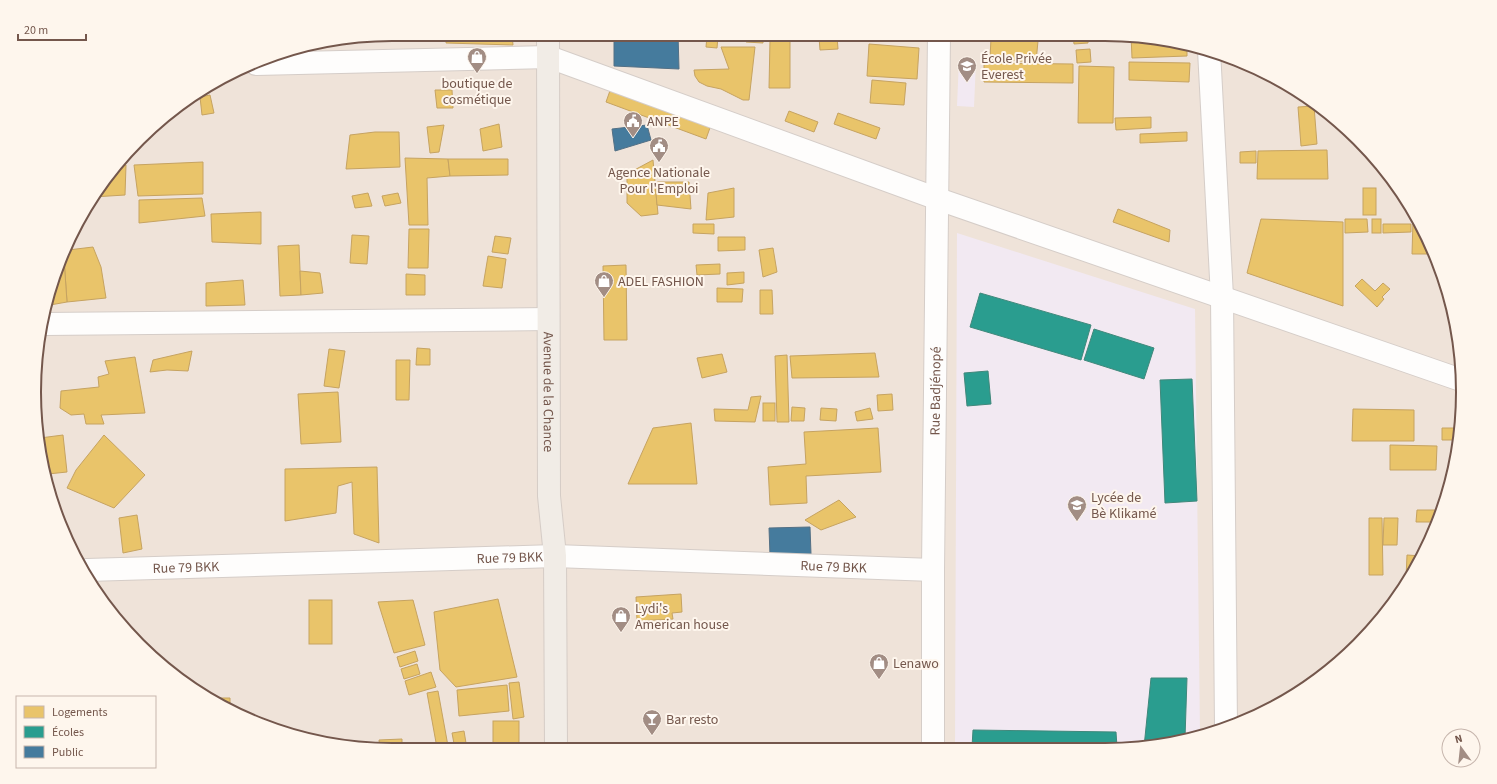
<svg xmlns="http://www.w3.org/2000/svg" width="1497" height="784" viewBox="0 0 1497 784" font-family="'Source Sans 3',sans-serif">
<rect width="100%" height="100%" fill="#f6f1eb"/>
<!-- residential -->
<path fill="#efe3d9" d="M 392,34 L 1128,35 L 1198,46 L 1264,71 L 1323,108 L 1374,156 L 1415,213 L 1444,277 L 1460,345 L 1462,416 L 1451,485 L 1426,551 L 1374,628 L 1304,690 L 1242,723 L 1152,747 L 369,749 L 300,738 L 233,713 L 174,676 L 123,628 L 61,529 L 35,416 L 46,300 L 94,193 L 174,108 L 277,53 Z"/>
<!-- education -->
<g fill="#f2e9f2">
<path d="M 959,60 L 976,61 L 974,107 L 957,106 Z"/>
<path d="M 957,233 L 1195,309 L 1200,734 L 1152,747 L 955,747 Z"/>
</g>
<!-- homes -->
<g fill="#e9c46a" stroke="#c6a361">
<path d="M 447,34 L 512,34 L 513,45 L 446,43 Z"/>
<path d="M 746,34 L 763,34 L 763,43 L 746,42 Z"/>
<rect x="794" y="34" width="11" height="3"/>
<path d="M 1073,35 L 1088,35 L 1088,43 L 1074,44 Z"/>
<path d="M 1131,35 L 1187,44 L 1187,56 L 1132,58 Z"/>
<path d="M 707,36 L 718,37 L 717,48 L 706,47 Z"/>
<path d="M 837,36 L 838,49 L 820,50 L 819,37 Z"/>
<path d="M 991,38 L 1038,41 L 1036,62 L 990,59 Z"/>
<path d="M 770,40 L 790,40 L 790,88 L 769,88 Z"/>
<path d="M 869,44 L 919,48 L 917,79 L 867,76 Z"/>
<path d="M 721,47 L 755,47 L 749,100 L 743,100 L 721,89 L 707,86 L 699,82 L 695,76 L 694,70 L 729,69 Z"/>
<path d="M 1090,49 L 1091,62 L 1077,63 L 1076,50 Z"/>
<path d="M 1129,62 L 1190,63 L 1189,82 L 1129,80 Z"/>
<path d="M 984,63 L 1073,64 L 1073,83 L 984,82 Z"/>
<path d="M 1079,66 L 1114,67 L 1113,123 L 1078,123 Z"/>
<path d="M 872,80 L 906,83 L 904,105 L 870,103 Z"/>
<path d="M 612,85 L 712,122 L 706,139 L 606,102 Z"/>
<path d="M 435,90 L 452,90 L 453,108 L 437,108 Z"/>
<path d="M 210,95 L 214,113 L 202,115 L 200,97 Z"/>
<path d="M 1314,106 L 1317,144 L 1301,146 L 1298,107 Z"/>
<path d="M 789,111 L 818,122 L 814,132 L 785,121 Z"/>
<path d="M 838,113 L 880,128 L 876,139 L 834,124 Z"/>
<path d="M 1151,117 L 1151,128 L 1116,130 L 1115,118 Z"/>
<path d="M 499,124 L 502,147 L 483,151 L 480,129 Z"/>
<path d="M 444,125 L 439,152 L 430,153 L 427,127 Z"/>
<path d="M 375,132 L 399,132 L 400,167 L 346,169 L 350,135 Z"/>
<path d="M 1187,132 L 1187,141 L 1140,143 L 1140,134 Z"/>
<path d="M 1327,150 L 1328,179 L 1257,179 L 1258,151 Z"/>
<path d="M 1256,151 L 1256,163 L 1240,163 L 1240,152 Z"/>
<path d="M 405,158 L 448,159 L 450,176 L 427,178 L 428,225 L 409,225 Z"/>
<path d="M 448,159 L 508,159 L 508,175 L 450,176 Z"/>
<path d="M 653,160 L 658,214 L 641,216 L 627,203 L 627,174 Z"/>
<path d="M 203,162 L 203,194 L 138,196 L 134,165 Z"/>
<path d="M 121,165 L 126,165 L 125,195 L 93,197 L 94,193 Z"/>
<path d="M 655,182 L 689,182 L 691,209 L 657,205 Z"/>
<path d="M 734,188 L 734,217 L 706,220 L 708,193 Z"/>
<rect x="1363" y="188" width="13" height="27"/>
<path d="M 368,193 L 372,206 L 355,208 L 352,196 Z"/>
<path d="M 398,193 L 401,203 L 385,206 L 382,196 Z"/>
<path d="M 202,198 L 205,216 L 139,223 L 139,200 Z"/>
<path d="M 1118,209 L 1170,230 L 1169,242 L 1113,222 Z"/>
<path d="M 261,212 L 261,244 L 212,242 L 211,214 Z"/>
<path d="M 1261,219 L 1343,222 L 1343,306 L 1247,273 Z"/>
<path d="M 1345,219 L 1367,219 L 1368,232 L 1345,233 Z"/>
<rect x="1372" y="219" width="9" height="14"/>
<path d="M 1413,220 L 1418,220 L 1434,254 L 1412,254 Z"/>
<path d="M 693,224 L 714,224 L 714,234 L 693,233 Z"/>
<path d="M 1383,224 L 1411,224 L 1411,232 L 1383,233 Z"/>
<path d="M 409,229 L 429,229 L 428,268 L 408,268 Z"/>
<path d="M 352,235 L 369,236 L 367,264 L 350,263 Z"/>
<path d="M 495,236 L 511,238 L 508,254 L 492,252 Z"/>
<path d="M 718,237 L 745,237 L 745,250 L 718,251 Z"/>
<path d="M 299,245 L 301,295 L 280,296 L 278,246 Z"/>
<path d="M 93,247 L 101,267 L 106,298 L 67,302 L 64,259 L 68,250 Z"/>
<path d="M 773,248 L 777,272 L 763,277 L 759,250 Z"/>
<path d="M 488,256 L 506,259 L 502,288 L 483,286 Z"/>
<path d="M 64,259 L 67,302 L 50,305 L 47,297 Z"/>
<path d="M 720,264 L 720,274 L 697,275 L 696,265 Z"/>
<path d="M 626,265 L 627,340 L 604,340 L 603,266 Z"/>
<path d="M 300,271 L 320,273 L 323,293 L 301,295 Z"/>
<path d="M 744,272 L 744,283 L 727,285 L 727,273 Z"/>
<path d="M 406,274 L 425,275 L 425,295 L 406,295 Z"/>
<path d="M 1362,279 L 1375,291 L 1383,283 L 1390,289 L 1382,297 L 1384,299 L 1377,307 L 1355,286 Z"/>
<path d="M 243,280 L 245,305 L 206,306 L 206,283 Z"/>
<path d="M 717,288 L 743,289 L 742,302 L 717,302 Z"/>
<path d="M 760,290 L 772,290 L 773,314 L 760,314 Z"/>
<path d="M 417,348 L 430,349 L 430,365 L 416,365 Z"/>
<path d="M 329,349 L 345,351 L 339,388 L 324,386 Z"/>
<path d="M 192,351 L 188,371 L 167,370 L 150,372 L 153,360 Z"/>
<path d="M 875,353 L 879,377 L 792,378 L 790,356 Z"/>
<path d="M 722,354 L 727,372 L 702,378 L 697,358 Z"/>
<path d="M 787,355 L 789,422 L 777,422 L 775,356 Z"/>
<path d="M 135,357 L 145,413 L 101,415 L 104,424 L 86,424 L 84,414 L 71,415 L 60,408 L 61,391 L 99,387 L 98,377 L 109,374 L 105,361 Z"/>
<path d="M 396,360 L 410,360 L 409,400 L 396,400 Z"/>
<path d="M 338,392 L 341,442 L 301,444 L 298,394 Z"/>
<path d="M 892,394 L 893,410 L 878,411 L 877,395 Z"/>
<path d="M 761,396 L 755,422 L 715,421 L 714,409 L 748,410 L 751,397 Z"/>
<rect x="763" y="403" width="12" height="18"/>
<path d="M 792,407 L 805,408 L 804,421 L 791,421 Z"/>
<path d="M 821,408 L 837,409 L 836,421 L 820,420 Z"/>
<path d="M 870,408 L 873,419 L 857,421 L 855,412 Z"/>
<path d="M 1353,409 L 1414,410 L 1414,441 L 1352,441 Z"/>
<path d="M 691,423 L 697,484 L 628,484 L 653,428 Z"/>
<path d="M 878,428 L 881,472 L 806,476 L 807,503 L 770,505 L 768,467 L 806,464 L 804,432 Z"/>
<path d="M 1442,428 L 1460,428 L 1458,440 L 1442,440 Z"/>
<path d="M 63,435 L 67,472 L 48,474 L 40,438 Z"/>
<path d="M 104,435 L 145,475 L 114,508 L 67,488 L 76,470 Z"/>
<path d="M 1390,445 L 1437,446 L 1436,470 L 1390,470 Z"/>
<path d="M 377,467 L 379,543 L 354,534 L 352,482 L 338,486 L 336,513 L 285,521 L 285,469 Z"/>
<path d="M 839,500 L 856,517 L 821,530 L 805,520 Z"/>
<path d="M 1417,510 L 1441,510 L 1437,522 L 1416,522 Z"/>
<path d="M 137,515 L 142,549 L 123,553 L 119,518 Z"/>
<path d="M 1369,518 L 1382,518 L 1383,575 L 1369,575 Z"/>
<path d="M 1384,518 L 1398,518 L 1397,545 L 1383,545 Z"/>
<path d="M 1407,555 L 1422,556 L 1408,578 L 1406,578 Z"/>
<path d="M 681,594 L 682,612 L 672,613 L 673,619 L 637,621 L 636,597 Z"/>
<path d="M 498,599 L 517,677 L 456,687 L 440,670 L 434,612 Z"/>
<rect x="309" y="600" width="23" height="44"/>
<path d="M 413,600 L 425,645 L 394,653 L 378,602 Z"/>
<path d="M 415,651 L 418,661 L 400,667 L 397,657 Z"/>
<path d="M 417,664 L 420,674 L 404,679 L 401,669 Z"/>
<path d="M 431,672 L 436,687 L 409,695 L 405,681 Z"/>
<path d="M 519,682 L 524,717 L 513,719 L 509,683 Z"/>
<path d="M 507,685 L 509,711 L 459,716 L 457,690 Z"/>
<path d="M 438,691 L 448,746 L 437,748 L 427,693 Z"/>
<path d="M 209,698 L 230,698 L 230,711 Z"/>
<rect x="493" y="721" width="26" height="28"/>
<path d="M 464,731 L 467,749 L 455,749 L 452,733 Z"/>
<path d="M 402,739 L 402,749 L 380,749 L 379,740 Z"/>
</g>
<!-- schools -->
<g fill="#2a9d8f" stroke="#40887b">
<path d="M 980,293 L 1091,325 L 1081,360 L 970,327 Z"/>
<path d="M 1094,329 L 1154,348 L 1144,379 L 1084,360 Z"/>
<path d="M 988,371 L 991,404 L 967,406 L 964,373 Z"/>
<path d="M 1192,379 L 1197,501 L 1165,503 L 1160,380 Z"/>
<path d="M 1151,678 L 1187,678 L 1185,738 L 1152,747 L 1144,747 Z"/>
<path d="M 973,730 L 1116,732 L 1117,747 L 972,747 Z"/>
</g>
<!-- public -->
<g fill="#457b9d" stroke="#537085">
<path d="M 614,34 L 678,34 L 679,69 L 614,66 Z"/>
<path d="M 647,125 L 651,140 L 615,151 L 612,129 Z"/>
<path d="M 810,527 L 811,554 L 770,555 L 769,528 Z"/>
</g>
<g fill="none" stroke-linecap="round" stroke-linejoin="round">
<defs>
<g id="minor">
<path d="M 1209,50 L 1222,297 L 1226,727"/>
<path d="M 256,64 L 549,57 L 938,199 L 1461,380"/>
<path d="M 44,324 L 548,319"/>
<path id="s1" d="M 87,570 L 555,556 L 933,570"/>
<path id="s2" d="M 933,748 L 933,570 L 939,35"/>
</g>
<g id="major">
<path id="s3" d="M 548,34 L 549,496 L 555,556 L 556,749"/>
</g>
</defs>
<!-- minor casing -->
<use href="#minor" stroke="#d5cdc8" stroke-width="24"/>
<!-- major casing -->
<use href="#major" stroke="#d5ccc6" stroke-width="24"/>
<!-- minor -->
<use href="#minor" stroke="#fefdfc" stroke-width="22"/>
<!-- major -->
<use href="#major" stroke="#f1ece6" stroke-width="22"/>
</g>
<!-- icons -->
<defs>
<symbol id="shop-pin" viewBox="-11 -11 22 30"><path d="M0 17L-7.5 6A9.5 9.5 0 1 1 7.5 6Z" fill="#a28d84" stroke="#fef6ed"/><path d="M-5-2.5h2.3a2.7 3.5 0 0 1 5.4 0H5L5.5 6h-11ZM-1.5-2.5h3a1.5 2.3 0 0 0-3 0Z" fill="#fff"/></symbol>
<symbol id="school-pin" viewBox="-11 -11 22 30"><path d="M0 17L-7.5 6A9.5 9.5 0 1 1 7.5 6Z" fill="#a28d84" stroke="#fef6ed"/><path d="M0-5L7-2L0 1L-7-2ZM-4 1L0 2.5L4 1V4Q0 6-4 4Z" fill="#fff"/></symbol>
<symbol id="civic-pin" viewBox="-11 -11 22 30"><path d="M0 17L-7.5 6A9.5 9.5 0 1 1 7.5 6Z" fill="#a28d84" stroke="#fef6ed"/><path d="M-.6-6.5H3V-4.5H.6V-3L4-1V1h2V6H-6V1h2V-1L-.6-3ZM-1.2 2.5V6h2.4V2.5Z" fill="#fff"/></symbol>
<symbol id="bar-pin" viewBox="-11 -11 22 30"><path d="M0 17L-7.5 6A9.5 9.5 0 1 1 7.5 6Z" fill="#a28d84" stroke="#fef6ed"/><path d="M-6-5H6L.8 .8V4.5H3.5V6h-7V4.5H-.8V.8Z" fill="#fff"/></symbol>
</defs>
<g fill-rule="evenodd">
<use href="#shop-pin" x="466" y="46" width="22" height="30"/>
<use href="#school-pin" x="956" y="55" width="22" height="30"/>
<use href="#civic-pin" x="622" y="110" width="22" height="30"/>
<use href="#civic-pin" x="648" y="135" width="22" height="30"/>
<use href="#shop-pin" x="593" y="270" width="22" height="30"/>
<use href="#school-pin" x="1066" y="494" width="22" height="30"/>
<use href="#shop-pin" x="610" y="605" width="22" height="30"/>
<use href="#shop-pin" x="868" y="652" width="22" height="30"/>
<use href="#bar-pin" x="641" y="708" width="22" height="30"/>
</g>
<g text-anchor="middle" stroke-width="4" stroke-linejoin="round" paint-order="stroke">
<!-- poi labels -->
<g font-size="14" fill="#74574c" stroke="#fef6ed" text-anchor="start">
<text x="981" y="63">École Privée<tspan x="981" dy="16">Everest</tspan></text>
<text x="477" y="88" text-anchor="middle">boutique de<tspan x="477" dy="16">cosmétique</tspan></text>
<text x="647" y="126">ANPE</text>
<text x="659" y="177" text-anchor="middle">Agence Nationale<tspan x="659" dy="16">Pour l'Emploi</tspan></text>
<text x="618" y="286">ADEL FASHION</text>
<text x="1091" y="502">Lycée de<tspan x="1091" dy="16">Bè Klikamé</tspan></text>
<text x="635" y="613">Lydi's<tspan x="635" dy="16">American house</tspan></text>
<text x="893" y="668">Lenawo</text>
<text x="666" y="724">Bar resto</text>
</g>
<!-- street labels -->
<g font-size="14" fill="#74574c" stroke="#fef6ed">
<text dy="5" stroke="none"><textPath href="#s2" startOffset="357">Rue Badjénopé</textPath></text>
<text dy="5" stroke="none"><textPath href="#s3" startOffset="358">Avenue de la Chance</textPath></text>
<text dy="5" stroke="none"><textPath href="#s1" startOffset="423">Rue 79 BKK</textPath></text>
<text dy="5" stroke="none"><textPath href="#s1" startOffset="99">Rue 79 BKK</textPath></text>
<text dy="5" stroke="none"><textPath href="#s1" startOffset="747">Rue 79 BKK</textPath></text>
</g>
</g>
<!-- crop -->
<path d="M0 0H1497V784H0ZM392 41H1105A351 351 0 0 1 1456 392V392A351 351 0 0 1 1105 743H392A351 351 0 0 1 41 392V392A351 351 0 0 1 392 41Z" fill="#fef6ed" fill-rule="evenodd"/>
<path fill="none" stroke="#74574c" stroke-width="2" d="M392 41H1105A351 351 0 0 1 1456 392V392A351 351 0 0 1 1105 743H392A351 351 0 0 1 41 392V392A351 351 0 0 1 392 41Z"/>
<!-- legend -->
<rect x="16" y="696" width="140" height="72" fill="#fef6ed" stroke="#c7b6ad"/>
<rect x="24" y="706" width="20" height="12" fill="#e9c46a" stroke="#c7b6ad"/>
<text x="52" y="716" font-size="12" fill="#74574c">Logements</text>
<rect x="24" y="726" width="20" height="12" fill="#2a9d8f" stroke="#c7b6ad"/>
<text x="52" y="736" font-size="12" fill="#74574c">Écoles</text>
<rect x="24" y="746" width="20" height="12" fill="#457b9d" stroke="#c7b6ad"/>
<text x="52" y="756" font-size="12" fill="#74574c">Public</text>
<!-- north arrow -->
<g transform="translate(1461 748) rotate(345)"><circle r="19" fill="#fef6ed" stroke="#c7b6ad"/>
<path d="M0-3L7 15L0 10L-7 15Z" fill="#a28d84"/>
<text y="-6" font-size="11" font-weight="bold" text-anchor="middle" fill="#74574c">N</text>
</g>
<!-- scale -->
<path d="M18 34v6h68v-6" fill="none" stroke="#74574c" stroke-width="2"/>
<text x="24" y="34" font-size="12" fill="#74574c" stroke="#fef6ed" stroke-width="3" paint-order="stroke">20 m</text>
</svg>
